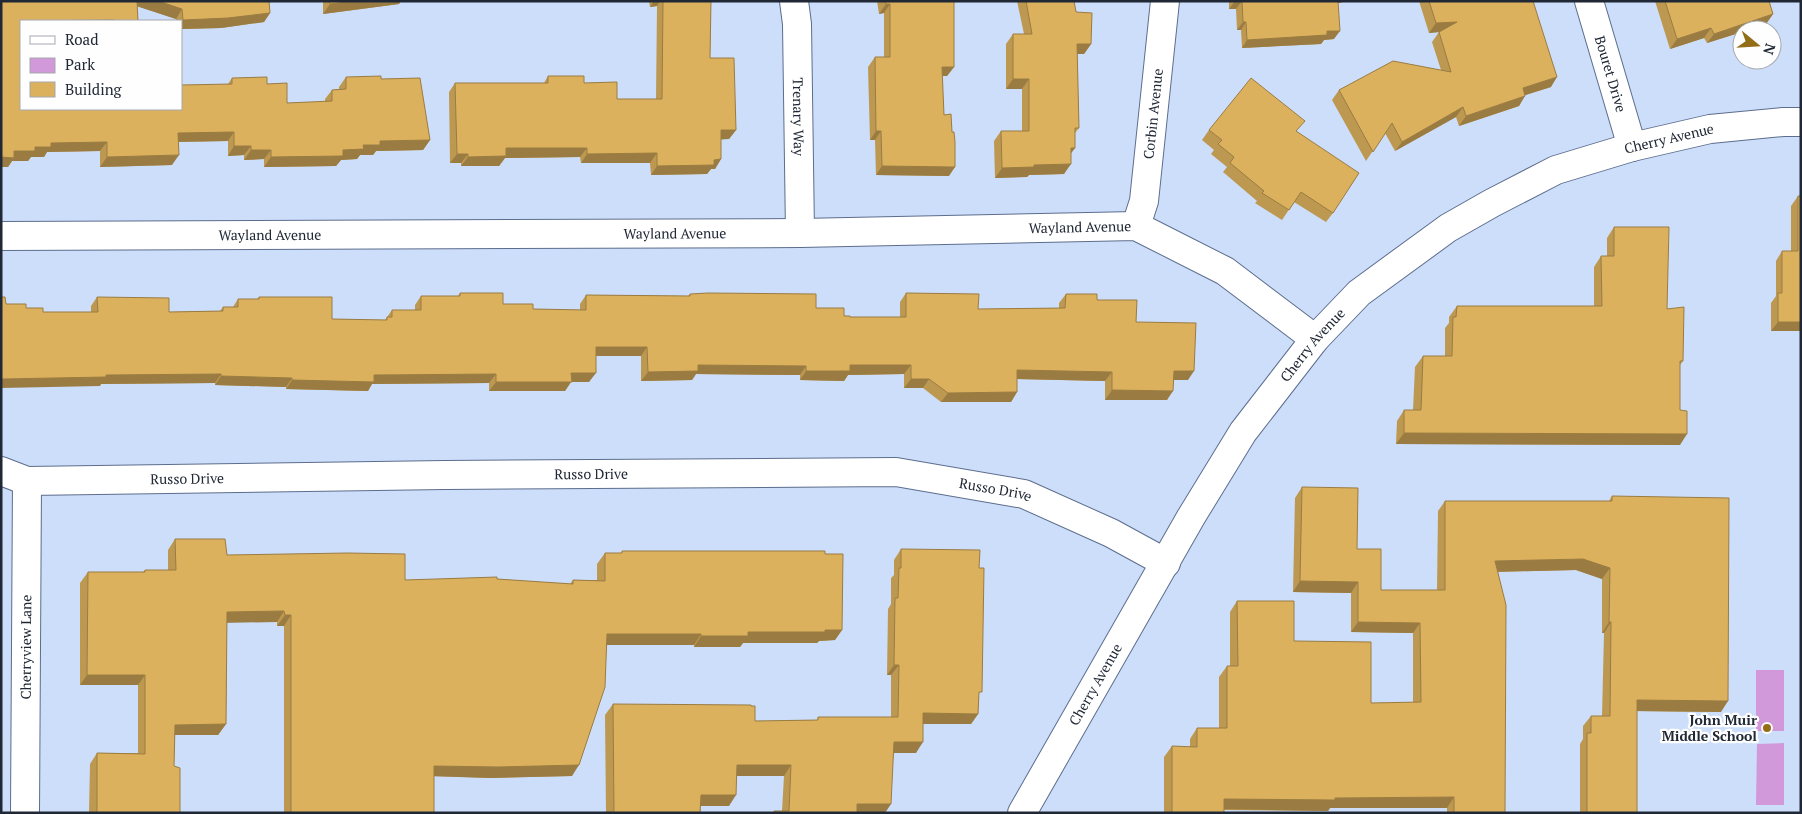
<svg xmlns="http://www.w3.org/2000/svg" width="1802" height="814" viewBox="0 0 1802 814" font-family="'PT Serif',serif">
<rect width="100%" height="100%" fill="#cddefa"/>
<!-- green -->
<g fill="#d198da">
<rect x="1756" y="670" width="28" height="61"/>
<path d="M 1784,743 L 1784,805 L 1756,805 L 1757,744 Z"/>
</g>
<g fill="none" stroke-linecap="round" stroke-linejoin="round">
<defs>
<g id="minor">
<path id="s1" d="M 794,1 L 797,24 L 800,233"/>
<path id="s2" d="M 1589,1 L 1632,147"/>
<path id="s3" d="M 1136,226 L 1144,201 L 1165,1"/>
<path id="s4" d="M 1,236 L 800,233 L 1136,226 L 1225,271 L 1315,339"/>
<path id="s5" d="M 1,471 L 27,481 L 445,475 L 896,472 L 1024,494 L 1111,533 L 1166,563"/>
<path id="s6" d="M 25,813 L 27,481"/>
</g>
<g id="tertiary">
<path id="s7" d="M 1022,813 L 1191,517 L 1243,432 L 1315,339 L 1359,293 L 1448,228 L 1492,203 L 1556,170 L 1632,147 L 1710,129 L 1783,122 L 1801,122"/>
</g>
</defs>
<!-- minor casing -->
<use href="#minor" stroke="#5c6d8d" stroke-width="30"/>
<!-- tertiary casing -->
<use href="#tertiary" stroke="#5c6d8d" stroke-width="30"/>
<!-- minor -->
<use href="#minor" stroke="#fff" stroke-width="28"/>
<!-- tertiary -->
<use href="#tertiary" stroke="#fff" stroke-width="28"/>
</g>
<!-- wall -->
<g fill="#bd9851">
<path d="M 1,1 L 269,1 L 270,13 L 264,22 L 221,28 L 181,29 L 181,21 L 176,21 L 176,19 L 137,6 L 138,21 L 21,21 L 21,109 L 228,84 L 232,78 L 267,84 L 287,103 L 325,102 L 325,99 L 332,90 L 339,89 L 339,87 L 346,77 L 381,79 L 430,140 L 423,150 L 376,151 L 373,155 L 360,155 L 357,159 L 341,160 L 336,166 L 264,167 L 264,159 L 244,160 L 244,155 L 228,156 L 228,141 L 178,142 L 172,165 L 100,167 L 100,151 L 47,152 L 44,157 L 31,157 L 28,161 L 12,161 L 8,167 Z"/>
<path d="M 323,1 L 401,1 L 399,4 L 323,14 Z"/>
<path d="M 649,1 L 711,1 L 710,58 L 736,130 L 729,139 L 721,139 L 721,159 L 715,169 L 711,169 L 707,174 L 651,175 L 650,163 L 581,163 L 580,157 L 505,158 L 499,166 L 461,166 L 461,163 L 450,163 L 449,92 L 455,83 L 544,83 L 548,76 L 584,83 L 617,99 L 656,99 L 657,6 L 650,7 Z"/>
<path d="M 877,1 L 954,1 L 954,67 L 947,76 L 942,76 L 944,115 L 949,176 L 876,175 L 875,140 L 870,140 L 868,67 L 875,57 L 884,57 L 884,13 L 879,14 Z"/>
<path d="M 1017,1 L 1074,1 L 1076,12 L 1091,44 L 1084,54 L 1077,54 L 1079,128 L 1075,133 L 1075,148 L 1071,153 L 1064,174 L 1029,175 L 1027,177 L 995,178 L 994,141 L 1001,131 L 1022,131 L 1022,89 L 1006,89 L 1006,44 L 1013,34 L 1024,34 Z"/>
<path d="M 1229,1 L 1346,1 L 1338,3 L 1334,39 L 1324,40 L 1321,44 L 1242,48 L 1241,30 L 1237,30 L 1236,9 L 1229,9 Z"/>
<path d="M 1419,1 L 1533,1 L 1551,87 L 1525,95 L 1519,106 L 1459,126 L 1456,117 L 1395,151 L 1385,133 L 1366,161 L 1332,100 L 1339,90 L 1441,70 L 1432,42 L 1439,32 L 1429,33 Z"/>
<path d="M 1655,1 L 1769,1 L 1773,14 L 1766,24 L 1748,30 L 1742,30 L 1742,32 L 1707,43 L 1704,38 L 1670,49 Z"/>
<path d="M 1209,130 L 1297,132 L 1333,213 L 1326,222 L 1294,202 L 1282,220 L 1255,203 L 1257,201 L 1223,172 L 1227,167 L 1211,154 L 1214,150 L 1202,140 Z"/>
<path d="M 1798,196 L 1801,331 L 1771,331 L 1771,303 L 1776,296 L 1776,261 L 1782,251 L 1791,251 L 1791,206 Z"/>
<path d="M 1614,227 L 1667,309 L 1683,361 L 1680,365 L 1680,445 L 1396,444 L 1397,421 L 1404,410 L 1413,410 L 1415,367 L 1423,356 L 1445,356 L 1445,328 L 1449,323 L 1449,317 L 1457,306 L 1594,306 L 1594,267 L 1601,256 L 1607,256 L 1607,238 Z"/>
<path d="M 460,293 L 503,304 L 533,309 L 580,310 L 580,304 L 586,295 L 688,296 L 690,294 L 816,308 L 850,317 L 900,317 L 900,302 L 906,293 L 978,309 L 1059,308 L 1059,303 L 1066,294 L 1097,300 L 1136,322 L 1188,380 L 1173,380 L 1167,400 L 1105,400 L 1105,381 L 1017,379 L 1017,392 L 1011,402 L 941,402 L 923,388 L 904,388 L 904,374 L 848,375 L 844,381 L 800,380 L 800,375 L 696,374 L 692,380 L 641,381 L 641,356 L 596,356 L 589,382 L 571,382 L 565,391 L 489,391 L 489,383 L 372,384 L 368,391 L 286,389 L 286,387 L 215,385 L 215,383 L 101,384 L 100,386 L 6,304 L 26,308 L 43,312 L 91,312 L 91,306 L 97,297 L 169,312 L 220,311 L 223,307 L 233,307 L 238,299 L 257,299 L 259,297 L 332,319 L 385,320 L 392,310 L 415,310 L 415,305 L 421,296 L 458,296 Z"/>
<path d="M 1302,487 L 1357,549 L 1381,590 L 1437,590 L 1438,511 L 1445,501 L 1609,501 L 1612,496 L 1721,712 L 1637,711 L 1637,813 L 1580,813 L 1580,744 L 1583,739 L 1583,726 L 1591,716 L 1602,716 L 1604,633 L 1602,633 L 1602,579 L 1576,570 L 1497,572 L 1505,813 L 1447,813 L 1447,808 L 1330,808 L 1328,811 L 1224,810 L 1224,813 L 1164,813 L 1164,757 L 1172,746 L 1190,747 L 1190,739 L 1197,728 L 1219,728 L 1219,677 L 1227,666 L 1230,666 L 1230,612 L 1237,601 L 1294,641 L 1371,703 L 1413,703 L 1413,633 L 1351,632 L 1351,593 L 1293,592 L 1295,498 Z"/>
<path d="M 175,539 L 227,555 L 405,580 L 497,579 L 570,584 L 573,580 L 597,580 L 597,564 L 605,553 L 621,553 L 622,551 L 825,554 L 842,630 L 835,640 L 819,641 L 817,643 L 743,643 L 740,647 L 694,647 L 694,645 L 607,645 L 572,776 L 491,778 L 434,776 L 434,813 L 284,813 L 284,626 L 277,626 L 277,622 L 227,622 L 226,724 L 218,735 L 175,735 L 174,766 L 180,813 L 89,813 L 90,764 L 97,753 L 138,753 L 138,685 L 80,685 L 80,583 L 88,572 L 143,572 L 145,570 L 168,570 L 168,550 Z"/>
<path d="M 901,549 L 979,697 L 978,714 L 971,724 L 923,724 L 916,753 L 894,753 L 885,813 L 773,813 L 774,811 L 782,811 L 784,776 L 737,776 L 729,806 L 701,806 L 700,813 L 606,813 L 605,715 L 613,704 L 755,721 L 817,720 L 818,717 L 891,717 L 891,675 L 887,675 L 888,609 L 891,604 L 891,578 L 894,575 L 894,560 Z"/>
</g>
<!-- shaded-wall -->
<g fill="#9a7c42">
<path d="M 132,1 L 158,1 L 182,9 L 176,19 L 130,4 Z"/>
<path d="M 354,1 L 401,1 L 399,4 L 323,14 L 330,4 Z"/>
<path d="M 654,1 L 660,1 L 657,6 L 650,7 Z"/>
<path d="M 1235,1 L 1242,1 L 1236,9 L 1229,9 Z"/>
<path d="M 1334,1 L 1346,1 L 1332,5 Z"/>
<path d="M 886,4 L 890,4 L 884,13 L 879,14 Z"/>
<path d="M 270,13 L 264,22 L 221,28 L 181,29 L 181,22 L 183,20 Z"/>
<path d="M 1773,14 L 1766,24 L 1748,30 L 1742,30 L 1742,32 L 1707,43 L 1714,34 Z"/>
<path d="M 114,20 L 113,21 L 68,21 Z"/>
<path d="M 1243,22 L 1246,22 L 1241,30 L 1237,30 Z"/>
<path d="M 1457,22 L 1450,31 L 1429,33 L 1436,23 Z"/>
<path d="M 1711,28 L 1704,38 L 1670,49 L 1677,39 Z"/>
<path d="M 1327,31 L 1340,31 L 1334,39 L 1324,40 L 1321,44 L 1242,48 L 1247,40 Z"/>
<path d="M 1077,44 L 1091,44 L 1084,54 L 1070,54 Z"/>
<path d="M 942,67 L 954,67 L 947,76 L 936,76 Z"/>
<path d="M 1557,77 L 1551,87 L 1516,98 L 1523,88 Z"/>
<path d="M 1013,79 L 1029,79 L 1022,89 L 1006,89 Z"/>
<path d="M 1525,96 L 1519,106 L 1459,126 L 1466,116 Z"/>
<path d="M 1463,107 L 1456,117 L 1395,151 L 1402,142 Z"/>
<path d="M 721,130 L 736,130 L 729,139 L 714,140 Z"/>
<path d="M 876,131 L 881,131 L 875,140 L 870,140 Z"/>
<path d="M 234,132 L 228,141 L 172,142 L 178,133 Z"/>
<path d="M 430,140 L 423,150 L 376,151 L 373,155 L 360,155 L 357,159 L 341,160 L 336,166 L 264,167 L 271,157 L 343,150 L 380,141 Z"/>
<path d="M 107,142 L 100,151 L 47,152 L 44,157 L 31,157 L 28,161 L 12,161 L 8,167 L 1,167 L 1,157 L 14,151 L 35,147 L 51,143 Z"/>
<path d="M 234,146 L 251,146 L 244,155 L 228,156 Z"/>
<path d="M 506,148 L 587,148 L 580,157 L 505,158 L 499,166 L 461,166 L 468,157 Z"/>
<path d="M 1071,148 L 1075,148 L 1068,157 Z"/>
<path d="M 251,150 L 271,150 L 264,159 L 244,160 Z"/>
<path d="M 657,153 L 650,163 L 581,163 L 587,154 Z"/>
<path d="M 457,154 L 468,154 L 461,163 L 450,163 Z"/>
<path d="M 179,155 L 172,165 L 100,167 L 107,157 Z"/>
<path d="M 721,159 L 715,169 L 711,169 L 707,174 L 651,175 L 657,166 Z"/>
<path d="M 1071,164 L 1064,174 L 1029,175 L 1027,177 L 995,178 L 1002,168 L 1034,165 Z"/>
<path d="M 882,166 L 955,167 L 949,176 L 876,175 Z"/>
<path d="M 1778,322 L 1801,322 L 1801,331 L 1771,331 Z"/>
<path d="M 596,347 L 647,347 L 641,356 L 589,356 Z"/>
<path d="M 698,365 L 806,366 L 800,375 L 696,374 L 692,380 L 641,381 L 648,372 Z"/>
<path d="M 850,365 L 911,365 L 904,374 L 848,375 L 844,381 L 800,380 L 806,371 Z"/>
<path d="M 1017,370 L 1112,372 L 1105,381 L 1011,379 Z"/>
<path d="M 1174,371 L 1194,371 L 1188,380 L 1167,380 Z"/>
<path d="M 571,373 L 596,373 L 589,382 L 571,382 L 565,391 L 489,391 L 496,382 Z"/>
<path d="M 221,374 L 215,383 L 101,384 L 100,386 L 1,388 L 1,379 L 106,375 Z"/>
<path d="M 496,374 L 489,383 L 372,384 L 368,391 L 286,389 L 292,380 L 374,375 Z"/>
<path d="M 221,376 L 292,378 L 286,387 L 215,385 Z"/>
<path d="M 911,379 L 929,379 L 923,388 L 904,388 Z"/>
<path d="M 1112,390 L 1173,391 L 1167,400 L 1105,400 Z"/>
<path d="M 1017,392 L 1011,402 L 941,402 L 948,393 Z"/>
<path d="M 1404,433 L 1687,434 L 1680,445 L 1396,444 Z"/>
<path d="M 1583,559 L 1610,568 L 1602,579 L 1576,570 L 1487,572 L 1495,561 Z"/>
<path d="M 1300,581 L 1358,582 L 1351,593 L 1293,592 Z"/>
<path d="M 284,611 L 277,622 L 220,623 L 227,612 Z"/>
<path d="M 285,615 L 291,615 L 284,626 L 277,626 Z"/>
<path d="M 1358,622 L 1420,623 L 1413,633 L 1351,632 Z"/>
<path d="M 1609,622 L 1611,622 L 1604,633 L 1602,633 Z"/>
<path d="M 825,630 L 842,630 L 835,640 L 819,641 L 817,643 L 743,643 L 740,647 L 694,647 L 701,636 L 748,632 Z"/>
<path d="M 607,634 L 701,634 L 694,645 L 600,645 Z"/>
<path d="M 894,665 L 899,665 L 891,675 L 887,675 Z"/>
<path d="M 87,675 L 145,675 L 138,685 L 80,685 Z"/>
<path d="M 1637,700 L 1728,701 L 1721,712 L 1630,711 Z"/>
<path d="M 923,713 L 978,714 L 971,724 L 915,724 Z"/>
<path d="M 226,724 L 218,735 L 168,735 L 175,725 Z"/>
<path d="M 894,742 L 923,742 L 916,753 L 887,753 Z"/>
<path d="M 579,765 L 572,776 L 491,778 L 426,776 L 434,766 Z"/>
<path d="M 737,765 L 791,765 L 784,776 L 730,776 Z"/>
<path d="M 701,795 L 736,795 L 729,806 L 693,806 Z"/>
<path d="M 1454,797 L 1447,808 L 1330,808 L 1328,811 L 1217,809 L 1224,799 Z"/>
<path d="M 857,804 L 891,804 L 885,813 L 851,813 Z"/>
</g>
<!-- building -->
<g fill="#dcb15e" stroke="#9a7c42">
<path d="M 1,1 L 137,1 L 138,21 L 114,21 L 114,20 L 21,21 L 21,109 L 181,109 L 181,85 L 232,84 L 232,78 L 267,77 L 267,84 L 287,83 L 287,103 L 332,101 L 332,90 L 346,89 L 346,77 L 381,76 L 381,79 L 420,78 L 430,140 L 380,141 L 380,145 L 363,145 L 364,149 L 343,150 L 343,156 L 271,157 L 271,150 L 251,150 L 251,146 L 234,146 L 234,132 L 178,133 L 179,155 L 107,157 L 107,142 L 51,143 L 51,147 L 35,147 L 35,151 L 14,151 L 14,158 L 1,157 Z"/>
<path d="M 158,1 L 269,1 L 270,13 L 228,18 L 183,20 L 182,9 Z"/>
<path d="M 329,1 L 354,1 L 330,4 Z"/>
<path d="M 663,1 L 711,1 L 710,58 L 734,58 L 736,130 L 721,130 L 721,159 L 714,160 L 714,165 L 657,166 L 657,153 L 587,154 L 587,148 L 506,148 L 506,156 L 468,157 L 468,154 L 457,154 L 455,83 L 548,83 L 548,76 L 584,76 L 584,83 L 617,82 L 617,99 L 662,99 Z"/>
<path d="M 885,1 L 954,1 L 954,67 L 942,67 L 944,115 L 951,114 L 952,132 L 954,132 L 955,142 L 955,167 L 882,166 L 881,131 L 876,131 L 875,57 L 890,57 L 890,4 L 886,4 Z"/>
<path d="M 1026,1 L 1074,1 L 1076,12 L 1092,13 L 1091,44 L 1077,44 L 1079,128 L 1075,128 L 1075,148 L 1071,148 L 1071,164 L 1034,165 L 1034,167 L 1002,168 L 1001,131 L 1029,131 L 1029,79 L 1013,79 L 1013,34 L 1032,34 Z"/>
<path d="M 1242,1 L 1338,1 L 1340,31 L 1327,31 L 1327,35 L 1247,40 L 1246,22 L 1243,22 Z"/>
<path d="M 1429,1 L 1533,1 L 1557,77 L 1523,88 L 1525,96 L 1466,116 L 1463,107 L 1402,142 L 1392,123 L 1373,152 L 1339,90 L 1393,61 L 1451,72 L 1439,32 L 1457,22 L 1436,23 Z"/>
<path d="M 1665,1 L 1769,1 L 1773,14 L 1714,34 L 1711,28 L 1677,39 Z"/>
<path d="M 1251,78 L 1305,121 L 1296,131 L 1359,173 L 1333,213 L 1301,192 L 1289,210 L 1262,193 L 1264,191 L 1230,163 L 1234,157 L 1218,144 L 1222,140 L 1209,130 Z"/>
<path d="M 1798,196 L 1801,196 L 1801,322 L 1778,322 L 1778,293 L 1782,293 L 1782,251 L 1798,251 Z"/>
<path d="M 1614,227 L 1669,227 L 1667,309 L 1684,307 L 1683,361 L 1680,361 L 1680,410 L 1687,411 L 1687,434 L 1404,433 L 1404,410 L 1421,410 L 1423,356 L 1452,356 L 1453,317 L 1456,317 L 1457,306 L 1602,306 L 1601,256 L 1614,256 Z"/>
<path d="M 460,293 L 503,293 L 503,304 L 533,304 L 533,309 L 586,310 L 586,295 L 690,296 L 690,294 L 708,293 L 816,294 L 816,308 L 844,308 L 844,316 L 850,316 L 850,317 L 906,317 L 906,293 L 979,294 L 978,309 L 1065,308 L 1066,294 L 1097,294 L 1097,300 L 1137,300 L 1136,322 L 1196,323 L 1194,371 L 1174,371 L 1173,391 L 1112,390 L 1112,372 L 1017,370 L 1017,392 L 948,393 L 929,379 L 911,379 L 911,365 L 850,365 L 850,371 L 806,371 L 806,366 L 698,365 L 698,371 L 648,372 L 647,347 L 596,347 L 596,373 L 571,373 L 572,382 L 496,382 L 496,374 L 374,375 L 374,382 L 292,380 L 292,378 L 221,376 L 221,374 L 106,375 L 106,377 L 1,379 L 1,297 L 5,297 L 6,304 L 26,304 L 26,308 L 43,308 L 43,312 L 98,312 L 97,297 L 169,298 L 169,312 L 223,311 L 223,307 L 238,307 L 238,299 L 259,299 L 259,297 L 332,297 L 332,319 L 387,320 L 387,317 L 392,317 L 392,310 L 421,310 L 421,296 L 460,296 Z"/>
<path d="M 1302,487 L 1358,488 L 1357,549 L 1381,549 L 1381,590 L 1445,590 L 1445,501 L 1612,501 L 1612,496 L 1729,498 L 1728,701 L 1637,700 L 1637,813 L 1587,813 L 1587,733 L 1591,733 L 1591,716 L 1610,716 L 1611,622 L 1609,622 L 1610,568 L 1583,559 L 1495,561 L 1506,605 L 1505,813 L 1454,813 L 1454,797 L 1335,798 L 1335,800 L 1224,799 L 1224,813 L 1172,813 L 1172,746 L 1197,747 L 1197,728 L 1227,728 L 1227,666 L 1238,666 L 1237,601 L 1294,601 L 1294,641 L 1371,642 L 1371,703 L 1421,702 L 1420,623 L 1358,622 L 1358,582 L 1300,581 Z"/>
<path d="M 175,539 L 225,539 L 227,555 L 348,553 L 405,554 L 405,580 L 497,577 L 497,579 L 573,584 L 573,580 L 605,581 L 605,553 L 622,553 L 622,551 L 825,551 L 825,554 L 843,554 L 842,630 L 825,630 L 825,632 L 748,632 L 748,636 L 701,636 L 701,634 L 607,634 L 605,687 L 579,765 L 498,767 L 434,766 L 434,813 L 291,813 L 291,615 L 285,615 L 284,611 L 227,612 L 226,724 L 175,725 L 174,766 L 180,768 L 180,813 L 97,813 L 97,753 L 145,754 L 145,675 L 87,675 L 88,572 L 145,572 L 145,570 L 176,570 Z"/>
<path d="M 901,549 L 980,550 L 979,568 L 984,568 L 982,692 L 979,692 L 978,714 L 923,713 L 923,742 L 894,742 L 891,804 L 857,804 L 857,813 L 774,813 L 774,811 L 789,811 L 791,765 L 737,765 L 736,795 L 701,795 L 700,813 L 614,813 L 613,704 L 751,705 L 751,706 L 755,706 L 755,721 L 818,720 L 818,717 L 898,717 L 899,665 L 894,665 L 895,598 L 898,598 L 899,568 L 901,568 Z"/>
</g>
<!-- markers -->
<circle fill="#946d17" stroke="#fefefe" stroke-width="2" cx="1767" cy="728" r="5"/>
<g text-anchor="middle" stroke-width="4.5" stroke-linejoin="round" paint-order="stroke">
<!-- street labels -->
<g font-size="14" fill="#202835" stroke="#fefefe">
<text dy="5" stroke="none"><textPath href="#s2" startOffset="76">Bouret Drive</textPath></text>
<text dy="5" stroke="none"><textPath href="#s3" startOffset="114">Corbin Avenue</textPath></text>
<text dy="5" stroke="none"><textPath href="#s1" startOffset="116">Trenary Way</textPath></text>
<text dy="5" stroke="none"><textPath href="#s7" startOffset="972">Cherry Avenue</textPath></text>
<text dy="5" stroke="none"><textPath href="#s4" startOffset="1079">Wayland Avenue</textPath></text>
<text dy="5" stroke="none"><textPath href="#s4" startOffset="674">Wayland Avenue</textPath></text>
<text dy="5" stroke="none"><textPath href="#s4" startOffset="269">Wayland Avenue</textPath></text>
<text dy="5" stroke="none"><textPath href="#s7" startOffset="552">Cherry Avenue</textPath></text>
<text dy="5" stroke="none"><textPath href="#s5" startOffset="592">Russo Drive</textPath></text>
<text dy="5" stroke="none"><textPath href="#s5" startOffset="188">Russo Drive</textPath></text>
<text dy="5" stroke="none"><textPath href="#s5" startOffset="998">Russo Drive</textPath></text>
<text dy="5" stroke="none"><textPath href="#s6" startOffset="166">Cherryview Lane</textPath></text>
<text dy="5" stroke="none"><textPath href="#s7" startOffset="148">Cherry Avenue</textPath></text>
</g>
<!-- poi labels -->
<g font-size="14" font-weight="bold" fill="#202835" stroke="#fefefe" text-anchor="end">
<text x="1757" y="725">John Muir<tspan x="1757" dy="16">Middle School</tspan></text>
</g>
</g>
<!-- border -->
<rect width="1802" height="814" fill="none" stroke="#202835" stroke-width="5"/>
<!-- legend -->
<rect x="20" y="20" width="162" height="90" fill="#fefefe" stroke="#a5a8ae"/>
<rect x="30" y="36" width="25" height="8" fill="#ffffff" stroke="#a5a8ae"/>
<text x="65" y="45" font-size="15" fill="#202835">Road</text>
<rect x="30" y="58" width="25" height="15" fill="#d198da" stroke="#a5a8ae"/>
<text x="65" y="70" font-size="15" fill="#202835">Park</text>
<rect x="30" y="82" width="25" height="15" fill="#dcb15e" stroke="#a5a8ae"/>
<text x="65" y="95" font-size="15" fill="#202835">Building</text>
<!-- north arrow -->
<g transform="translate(1757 45) rotate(108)"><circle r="24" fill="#fefefe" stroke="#a5a8ae"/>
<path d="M0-4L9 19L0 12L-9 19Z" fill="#946d17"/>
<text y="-8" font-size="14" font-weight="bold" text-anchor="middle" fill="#202835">N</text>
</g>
</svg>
